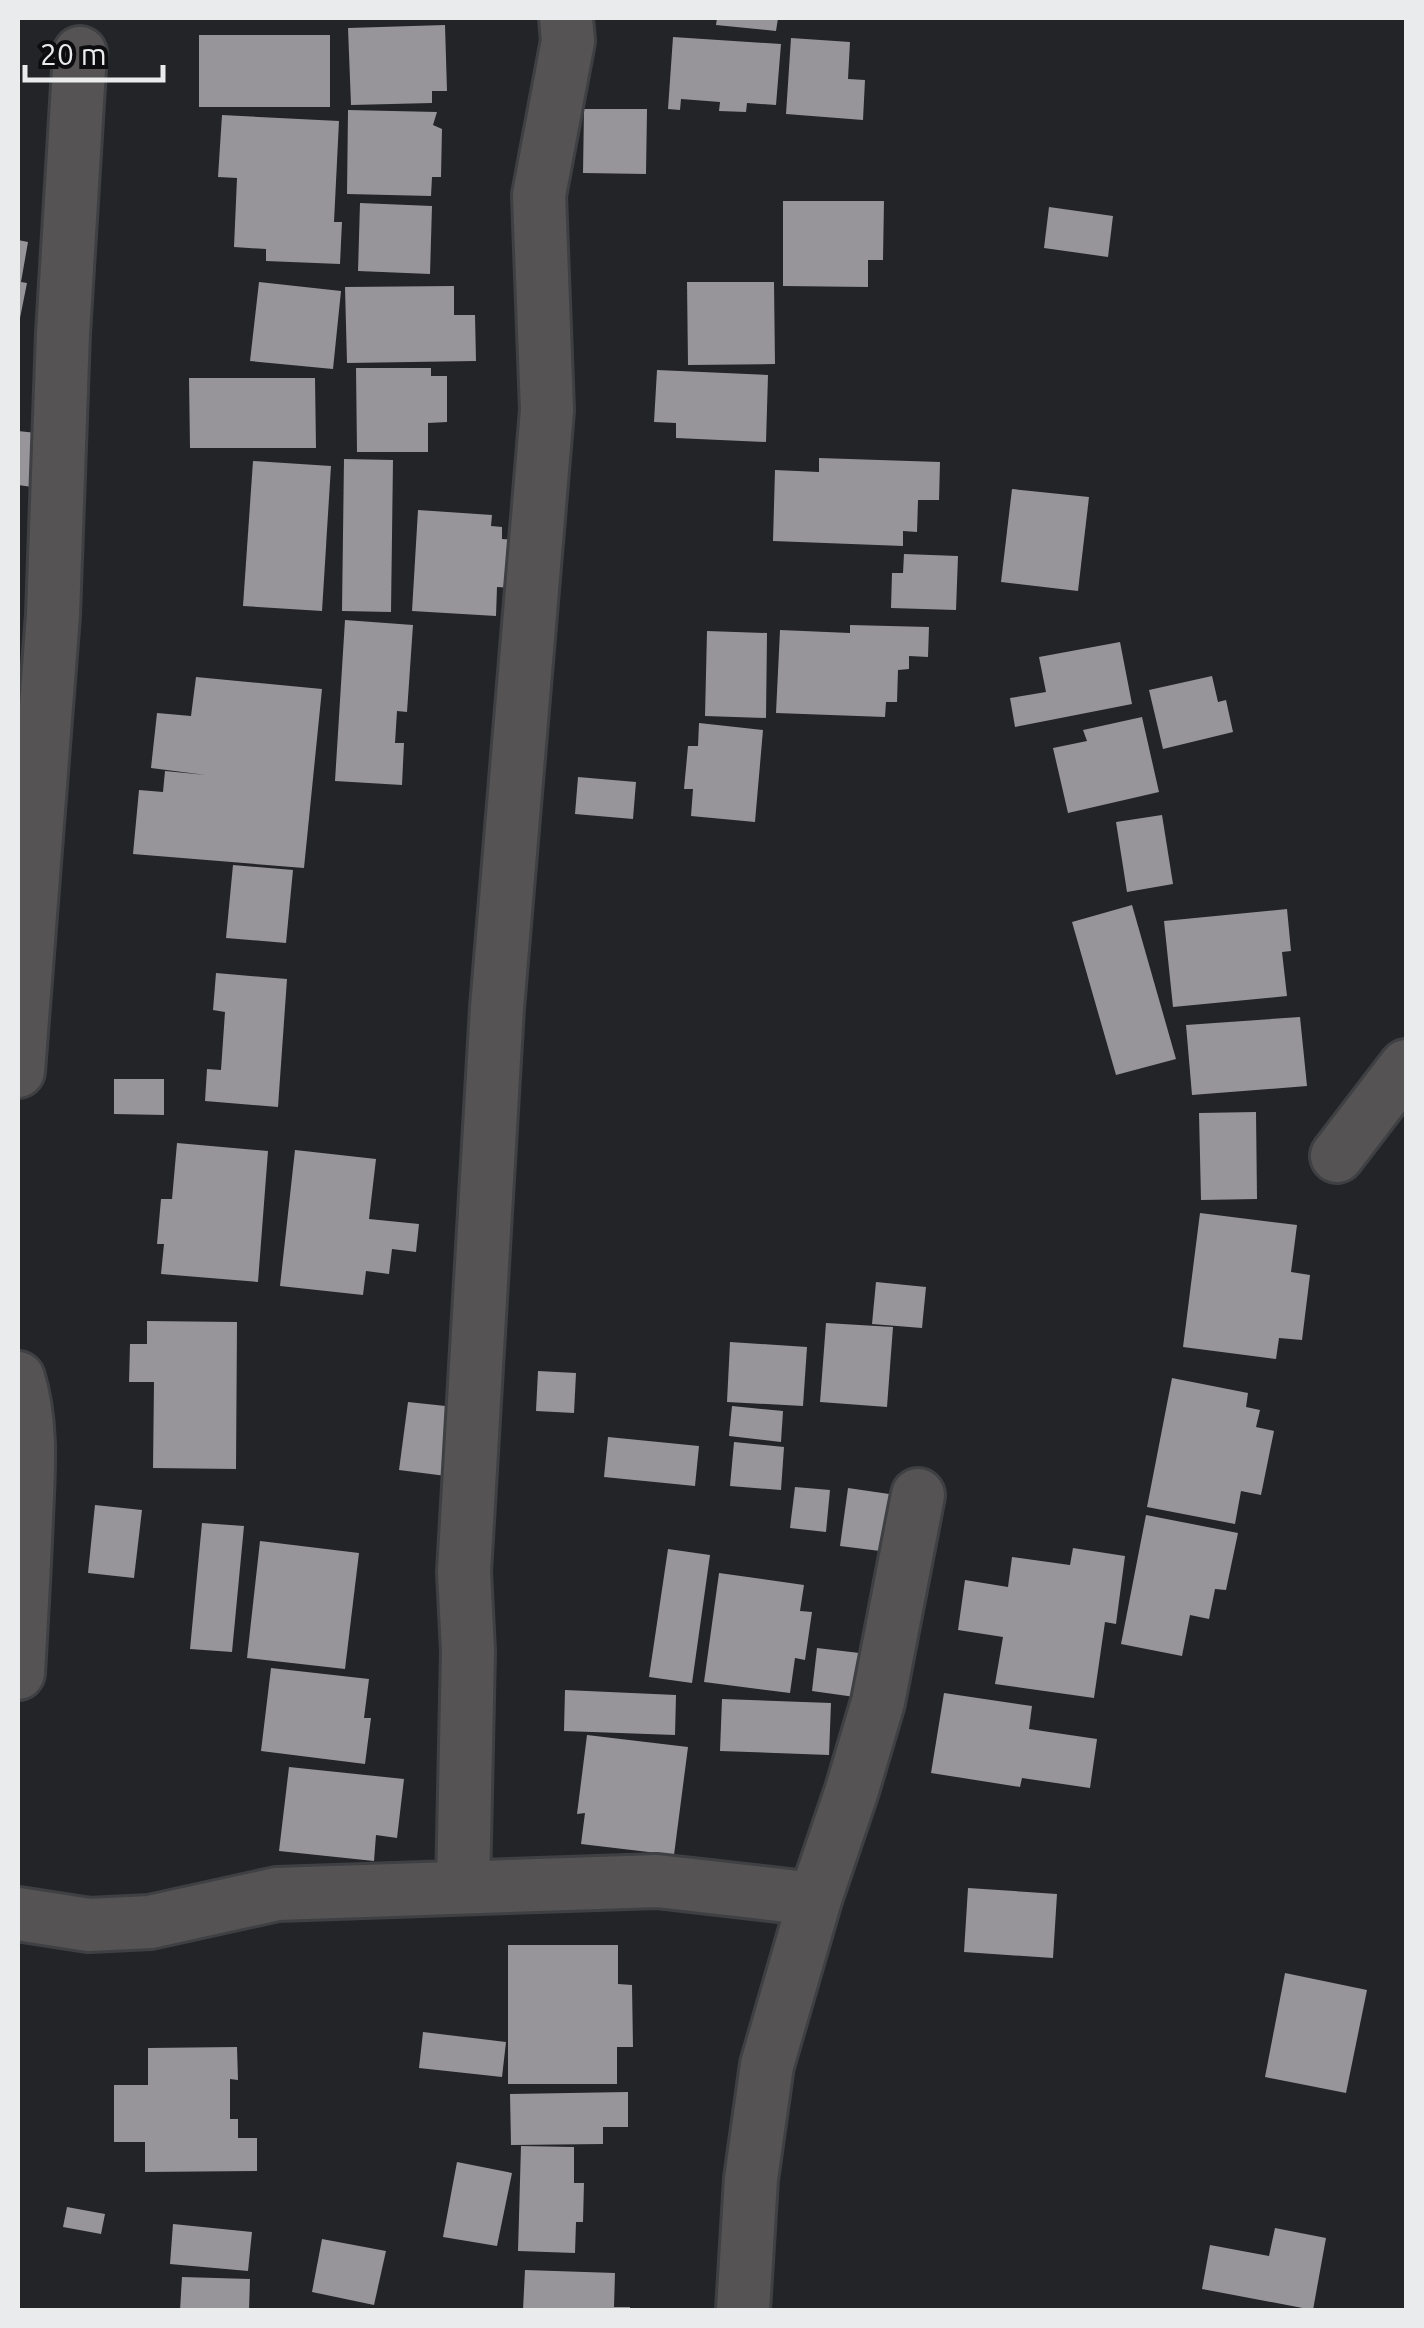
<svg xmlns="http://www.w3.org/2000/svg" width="1424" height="2328" viewBox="0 0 1424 2328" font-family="Ubuntu,sans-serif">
<rect width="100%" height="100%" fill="#232427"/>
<!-- building -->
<g fill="#979599">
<path d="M 717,18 L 778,18 L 776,31 L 716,25 Z"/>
<path d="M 445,25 L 447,91 L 432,91 L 432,103 L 351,105 L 348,28 Z"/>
<rect x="199" y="35" width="131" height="72"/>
<path d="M 673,37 L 781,44 L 776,105 L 747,103 L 746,112 L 719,111 L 720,102 L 681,99 L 680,110 L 668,109 Z"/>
<path d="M 791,38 L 850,42 L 848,79 L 865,80 L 863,120 L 786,114 Z"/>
<path d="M 584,109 L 647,109 L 646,174 L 583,173 Z"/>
<path d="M 348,110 L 437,112 L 433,125 L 442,129 L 441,177 L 432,177 L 431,196 L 347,194 Z"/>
<path d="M 222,115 L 339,121 L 334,222 L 342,222 L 340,264 L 266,261 L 266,249 L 234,247 L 237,178 L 218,177 Z"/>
<path d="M 783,201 L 884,201 L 883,260 L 868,260 L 868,287 L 783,286 Z"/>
<path d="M 360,203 L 432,206 L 430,274 L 358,271 Z"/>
<path d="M 1049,207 L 1113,216 L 1108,257 L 1044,248 Z"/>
<path d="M 18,240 L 28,242 L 21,282 L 27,283 L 19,323 L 18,323 Z"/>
<path d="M 259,282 L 341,291 L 333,369 L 250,361 Z"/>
<path d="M 687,282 L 774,282 L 775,364 L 688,365 Z"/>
<path d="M 454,286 L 454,315 L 475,315 L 476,361 L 347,363 L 345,287 Z"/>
<path d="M 356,368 L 431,368 L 431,376 L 447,376 L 447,422 L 428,423 L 428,452 L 357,452 Z"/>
<path d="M 657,370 L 768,375 L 766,442 L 676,438 L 676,423 L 654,422 Z"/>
<path d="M 189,378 L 315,378 L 316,448 L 190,448 Z"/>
<path d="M 18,431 L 46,434 L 39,488 L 18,485 Z"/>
<path d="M 819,458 L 940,462 L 939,500 L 918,500 L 917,532 L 903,531 L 903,546 L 773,541 L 775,470 L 819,472 Z"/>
<path d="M 344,459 L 393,460 L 391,612 L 342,611 Z"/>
<path d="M 253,461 L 331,466 L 322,611 L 243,606 Z"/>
<path d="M 1012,489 L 1089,497 L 1078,591 L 1001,582 Z"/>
<path d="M 418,510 L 492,515 L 491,526 L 502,527 L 502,539 L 515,540 L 512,588 L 497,587 L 496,616 L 412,611 Z"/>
<path d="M 904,554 L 958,556 L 956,610 L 891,608 L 892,573 L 903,573 Z"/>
<path d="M 345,620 L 413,625 L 407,712 L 397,711 L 395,743 L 404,743 L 402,785 L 335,781 Z"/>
<path d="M 850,625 L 929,627 L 928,657 L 909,656 L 909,669 L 898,670 L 897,702 L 886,702 L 885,717 L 776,713 L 780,630 L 850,633 Z"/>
<path d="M 707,631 L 767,633 L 766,718 L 705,716 Z"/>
<path d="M 1120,642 L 1132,704 L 1015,727 L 1010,698 L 1046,692 L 1039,657 Z"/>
<path d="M 1212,676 L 1218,702 L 1226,700 L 1233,732 L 1163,749 L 1149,690 Z"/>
<path d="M 196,677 L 322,689 L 304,868 L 133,854 L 139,790 L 163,792 L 165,771 L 206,775 L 151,768 L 157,713 L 191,716 Z"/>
<path d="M 1142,717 L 1159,792 L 1068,813 L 1053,748 L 1087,741 L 1083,730 Z"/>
<path d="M 699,723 L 763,730 L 755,822 L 691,816 L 693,789 L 684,789 L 688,746 L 698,746 Z"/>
<path d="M 578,777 L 636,782 L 633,819 L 575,814 Z"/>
<path d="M 1162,815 L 1173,884 L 1127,892 L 1116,822 Z"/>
<path d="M 233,865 L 293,870 L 286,943 L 226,938 Z"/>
<path d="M 1132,905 L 1176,1059 L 1116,1075 L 1072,922 Z"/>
<path d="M 1287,909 L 1291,951 L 1282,952 L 1287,996 L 1173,1007 L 1164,921 Z"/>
<path d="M 216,973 L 287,979 L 278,1107 L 205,1101 L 207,1069 L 221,1070 L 225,1012 L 213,1010 Z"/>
<path d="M 1300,1017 L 1307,1086 L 1192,1095 L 1186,1025 Z"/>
<path d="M 114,1079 L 164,1079 L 164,1115 L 114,1114 Z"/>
<path d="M 1256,1112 L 1257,1199 L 1201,1200 L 1199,1113 Z"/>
<path d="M 177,1143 L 268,1151 L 258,1282 L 161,1274 L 164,1244 L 157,1244 L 161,1199 L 172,1199 Z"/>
<path d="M 295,1150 L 376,1159 L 369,1219 L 419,1224 L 416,1252 L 392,1249 L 389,1274 L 366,1271 L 363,1295 L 280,1286 Z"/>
<path d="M 1200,1213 L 1297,1225 L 1291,1272 L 1310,1275 L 1302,1340 L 1279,1338 L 1276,1359 L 1183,1347 Z"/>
<path d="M 876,1282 L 926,1287 L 922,1328 L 872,1324 Z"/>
<path d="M 147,1321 L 237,1322 L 236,1469 L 153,1468 L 154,1382 L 129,1382 L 130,1344 L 147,1344 Z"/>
<path d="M 826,1323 L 893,1327 L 887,1407 L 820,1402 Z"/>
<path d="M 730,1342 L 807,1347 L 803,1406 L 727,1402 Z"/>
<path d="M 538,1371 L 576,1373 L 574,1413 L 536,1411 Z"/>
<path d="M 1172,1378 L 1248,1393 L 1246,1407 L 1260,1410 L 1256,1427 L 1274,1431 L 1261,1495 L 1241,1491 L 1235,1524 L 1147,1507 Z"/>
<path d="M 408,1402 L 455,1407 L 446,1476 L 399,1470 Z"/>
<path d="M 732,1406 L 783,1411 L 781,1442 L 729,1436 Z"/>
<path d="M 608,1437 L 699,1446 L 695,1486 L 604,1477 Z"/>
<path d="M 734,1442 L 784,1447 L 781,1490 L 730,1486 Z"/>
<path d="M 795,1487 L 830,1490 L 826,1532 L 790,1528 Z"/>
<path d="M 848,1488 L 896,1495 L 888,1552 L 840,1546 Z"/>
<path d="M 95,1505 L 142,1510 L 134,1578 L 88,1573 Z"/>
<path d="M 1146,1515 L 1238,1533 L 1226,1590 L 1215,1589 L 1209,1619 L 1190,1615 L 1182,1656 L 1121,1644 Z"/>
<path d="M 202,1523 L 244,1526 L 232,1652 L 190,1649 Z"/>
<path d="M 260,1541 L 359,1553 L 345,1669 L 247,1658 Z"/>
<path d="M 1073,1548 L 1125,1556 L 1116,1624 L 1105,1622 L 1094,1698 L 995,1684 L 1003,1637 L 958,1630 L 965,1580 L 1008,1587 L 1012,1557 L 1070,1565 Z"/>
<path d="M 668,1549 L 710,1555 L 692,1683 L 649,1677 Z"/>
<path d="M 719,1573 L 804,1585 L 800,1611 L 812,1612 L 805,1660 L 795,1658 L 790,1693 L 704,1682 Z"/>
<path d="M 817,1648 L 868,1654 L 862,1698 L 812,1691 Z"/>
<path d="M 271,1668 L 369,1679 L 364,1718 L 371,1718 L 365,1764 L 261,1751 Z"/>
<path d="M 565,1690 L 676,1695 L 675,1735 L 564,1731 Z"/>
<path d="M 944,1693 L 1032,1706 L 1029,1729 L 1097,1739 L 1090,1788 L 1022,1778 L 1020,1787 L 931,1773 Z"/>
<path d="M 722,1699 L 831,1703 L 829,1755 L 720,1751 Z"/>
<path d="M 587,1735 L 688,1747 L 674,1855 L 581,1844 L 585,1813 L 577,1814 Z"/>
<path d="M 289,1767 L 404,1779 L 397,1838 L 376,1835 L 374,1861 L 279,1851 Z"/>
<path d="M 968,1888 L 1057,1894 L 1053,1958 L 964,1952 Z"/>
<path d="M 508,1945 L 618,1945 L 618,1984 L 632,1985 L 633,2047 L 617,2047 L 617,2084 L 508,2084 Z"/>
<path d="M 1285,1973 L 1367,1990 L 1346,2093 L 1265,2077 Z"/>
<path d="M 423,2032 L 506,2042 L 502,2077 L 419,2068 Z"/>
<path d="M 237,2047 L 238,2080 L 230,2079 L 230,2119 L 238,2119 L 238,2138 L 257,2138 L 257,2171 L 145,2172 L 145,2142 L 114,2142 L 114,2085 L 148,2085 L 148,2048 Z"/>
<path d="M 628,2092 L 628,2127 L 603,2127 L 603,2144 L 511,2145 L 510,2094 Z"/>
<path d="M 521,2146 L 574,2147 L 574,2183 L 584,2183 L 583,2222 L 576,2222 L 575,2253 L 518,2251 Z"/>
<path d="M 457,2162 L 512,2173 L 497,2246 L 443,2237 Z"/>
<path d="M 67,2207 L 105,2214 L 101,2234 L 63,2227 Z"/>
<path d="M 173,2224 L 252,2232 L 248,2271 L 170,2264 Z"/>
<path d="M 1275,2228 L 1326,2238 L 1313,2310 L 1202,2289 L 1210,2245 L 1269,2256 Z"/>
<path d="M 322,2239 L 386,2251 L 374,2305 L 312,2292 Z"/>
<path d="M 525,2270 L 615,2273 L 614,2307 L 630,2307 L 630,2310 L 523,2310 Z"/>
<path d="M 182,2277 L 250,2279 L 249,2310 L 180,2310 Z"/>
</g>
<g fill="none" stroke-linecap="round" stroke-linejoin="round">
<defs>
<g id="street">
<path d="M 18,1071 L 53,615 L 63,333 L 80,53"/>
<path d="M 1337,1156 L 1406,1066"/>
<path d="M 18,1378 C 32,1423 28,1471 26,1517 C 24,1569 21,1621 18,1673"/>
<path d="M 463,1886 L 468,1651 L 464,1572 L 497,1008 L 547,410 L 539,195 L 568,41 L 566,18"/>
<path d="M 18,1914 L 89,1925 L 150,1922 L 277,1894 L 657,1881 L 815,1899"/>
<path d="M 743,2310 L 751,2179 L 767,2065 L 815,1899 L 852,1790 L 878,1702 L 918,1495"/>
</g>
</defs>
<!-- street casing -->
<use href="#street" stroke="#3f4043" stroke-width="58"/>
<!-- street -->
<use href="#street" stroke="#555353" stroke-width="52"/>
</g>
<!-- border -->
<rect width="1424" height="2328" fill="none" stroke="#eaebed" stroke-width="40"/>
<!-- scale -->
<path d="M25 65v15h138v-15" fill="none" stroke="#eaebed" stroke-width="5"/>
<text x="40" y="65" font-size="30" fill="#eaebed" stroke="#0d0d0f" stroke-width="8" paint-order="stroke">20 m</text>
</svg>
